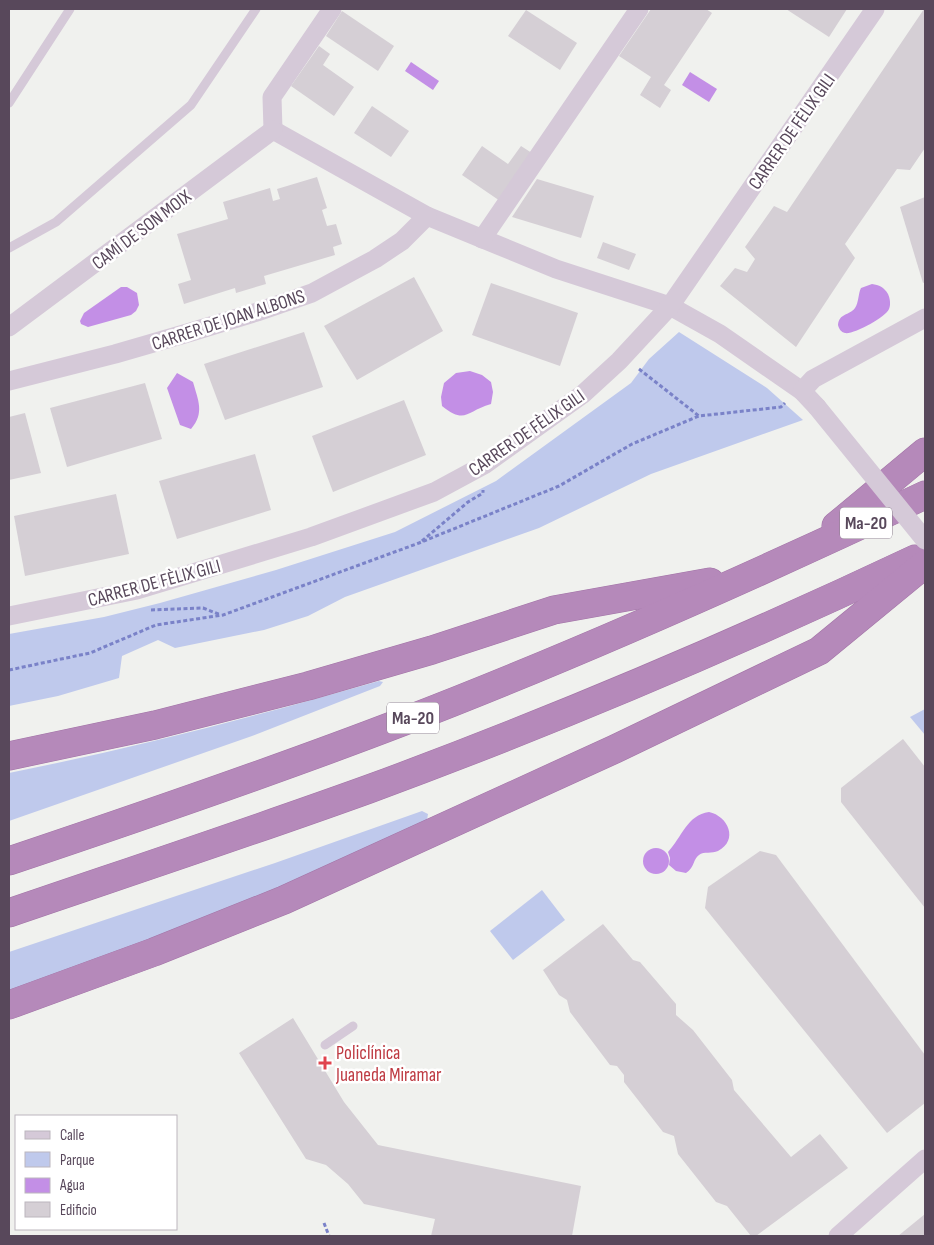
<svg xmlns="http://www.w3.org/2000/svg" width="934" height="1245" viewBox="0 0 934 1245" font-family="'Sofia Sans Condensed',sans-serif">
<rect width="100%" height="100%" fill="#f0f1ee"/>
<!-- green -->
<g fill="#bfc9ec">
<path d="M 679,332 L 767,388 L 803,420 L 651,474 L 539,528 L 345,597 L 308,616 L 264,630 L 175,648 L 158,640 L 122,656 L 119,678 L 58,696 L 9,706 L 9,634 L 104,617 L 160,603 L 276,570 L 395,532 L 496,481 L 631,383 L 649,359 Z"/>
<path d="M 379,681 L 383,682 L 380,686 L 252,736 L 9,821 L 9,773 C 134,748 257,716 379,681 Z"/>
<path d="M 925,709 L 925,735 L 910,717 Z"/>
<path d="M 422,811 L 428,814 L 427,820 C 292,888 150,940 9,992 L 9,952 L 275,863 Z"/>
<path d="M 542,890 L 565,920 L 513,960 L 490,931 Z"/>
</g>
<!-- water -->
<g fill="#c38fe6">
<path d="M 411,62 L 439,81 L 433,90 L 405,71 Z"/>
<path d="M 690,72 L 717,89 L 709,102 L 682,85 Z"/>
<path d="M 872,284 C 879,285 884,287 888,294 C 890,298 891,305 889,309 C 886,317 853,335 845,333 C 841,332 839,329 838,325 C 839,313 849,316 855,308 C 859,302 858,294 861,288 Z"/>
<path d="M 121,287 L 127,287 L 137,293 L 139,305 L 136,311 L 131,315 L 88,327 L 81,324 L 80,321 L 84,313 Z"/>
<path d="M 470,371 L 482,375 L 491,382 L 493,392 L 491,404 C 466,411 466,425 442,406 L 441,397 L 444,383 L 456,373 Z"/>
<path d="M 177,373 L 193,382 C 198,400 205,413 191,429 L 180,425 L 167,388 Z"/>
<path d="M 709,812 C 728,816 739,840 718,851 C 712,854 704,851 699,855 C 693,859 695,867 686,873 L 676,871 L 669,865 L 670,858 L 668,852 C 682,837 687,815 709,812 Z"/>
<circle cx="656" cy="861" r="13"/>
</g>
<!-- building -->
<g fill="#d5cfd5">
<path d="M 651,9 L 706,9 L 712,13 L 664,85 L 671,90 L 660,108 L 640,95 L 651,77 L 619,56 Z"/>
<path d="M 786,9 L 847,9 L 829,37 Z"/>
<path d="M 924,9 L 925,148 L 910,170 L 897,169 L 845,244 L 855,258 L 796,347 L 720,286 L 735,268 L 747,272 L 755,259 L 745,247 L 774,206 L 787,212 Z"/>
<path d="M 526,10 L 577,43 L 560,70 L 508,36 Z"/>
<path d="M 342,11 L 394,46 L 378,71 L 326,36 Z"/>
<path d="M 319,46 L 330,54 L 323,65 L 354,87 L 334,116 L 291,86 Z"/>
<path d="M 372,106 L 409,131 L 391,157 L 354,133 Z"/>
<path d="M 482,146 L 508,164 L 521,146 L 535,155 L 503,203 L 462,175 Z"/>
<path d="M 317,177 L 327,208 L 322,210 L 327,226 L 336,224 L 342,244 L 333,247 L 335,255 L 264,276 L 266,284 L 236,293 L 235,288 L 184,304 L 178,284 L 191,280 L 177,234 L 228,219 L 223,202 L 270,188 L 273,201 L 280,199 L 277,189 Z"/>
<path d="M 537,179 L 594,196 L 581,238 L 512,217 Z"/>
<path d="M 925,197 L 925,282 L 923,283 L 900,207 Z"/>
<path d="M 603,242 L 636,254 L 629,270 L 597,258 Z"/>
<path d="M 414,277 L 443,331 L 357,380 L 324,326 Z"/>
<path d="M 491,283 L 578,313 L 560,366 L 472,335 Z"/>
<path d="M 304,332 L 323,387 L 225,420 L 204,364 Z"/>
<path d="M 145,383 L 162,439 L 67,467 L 50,408 Z"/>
<path d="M 404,400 L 426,455 L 333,492 L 312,436 Z"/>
<path d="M 25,413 L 41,473 L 9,480 L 9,417 Z"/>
<path d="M 255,454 L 271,510 L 177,539 L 159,481 Z"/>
<path d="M 116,494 L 129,554 L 25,576 L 14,516 Z"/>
<path d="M 903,739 L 925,767 L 925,908 L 841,802 L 841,788 Z"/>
<path d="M 760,851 L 776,855 L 925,1055 L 925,1103 L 887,1133 L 705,908 L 708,887 Z"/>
<path d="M 603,924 L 633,960 L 640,962 L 676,1004 L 676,1015 L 693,1030 L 732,1080 L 734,1090 L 791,1157 L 820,1134 L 848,1168 L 756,1236 L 751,1236 L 727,1206 L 716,1202 L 678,1154 L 674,1136 L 663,1132 L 624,1082 L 624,1075 L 617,1066 L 610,1065 L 570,1012 L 567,1000 L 559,995 L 543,970 Z"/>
<path d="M 293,1018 L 344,1102 L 378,1145 L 581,1186 L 572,1236 L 431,1236 L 435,1219 L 364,1204 L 348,1184 L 326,1165 L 306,1159 L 239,1053 Z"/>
<path d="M 925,1214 L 925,1236 L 898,1236 Z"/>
</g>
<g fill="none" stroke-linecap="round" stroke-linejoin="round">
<defs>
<g id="motorway">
<path d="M 836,526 L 925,452"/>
<path d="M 9,756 L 155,725 L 308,686 L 432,650 L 554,610 L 710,582"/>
<path d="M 9,861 C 140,817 272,772 402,722 C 579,654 753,576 925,495"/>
<path d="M 9,913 C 129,872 250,832 369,789 C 554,721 737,643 915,559"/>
<path d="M 9,1005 L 154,952 L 284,900 L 615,749 L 819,651 L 925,564"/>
</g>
</defs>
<!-- motorway casing -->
<use href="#motorway" stroke="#a274a6" stroke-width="29"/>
<!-- path -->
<g stroke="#7a82c8" stroke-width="3" stroke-dasharray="4 2.5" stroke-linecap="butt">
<path d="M 639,369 L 699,416"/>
<path d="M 422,541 L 468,502 L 483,493 L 483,490"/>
<path d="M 151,610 L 203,608 L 221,615"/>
<path d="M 9,670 L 90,653 L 156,625 L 223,615 L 419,543 L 559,486 L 632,444 L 699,416 L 781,407 L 785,403"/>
<path d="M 324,1223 L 329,1236"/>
</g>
<!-- service -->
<g stroke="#d5c9d8" stroke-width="9">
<path d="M 9,103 L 70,9"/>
<path d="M 9,248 L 56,222 L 191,105 L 256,9"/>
<path d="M 325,1045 L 353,1026"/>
</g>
<!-- minor -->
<g stroke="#d5c9d8" stroke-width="19">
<path d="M 273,130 L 427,216 L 556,269 L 670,306 L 720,334 L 802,391 L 817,407"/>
<path d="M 273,130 L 272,97 L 332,9"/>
<path d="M 482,239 L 639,9"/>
<path d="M 9,327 L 273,130"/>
<path d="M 9,381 L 115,354 L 191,332 L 257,312 L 312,293 L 375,259 L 402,241 L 427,216"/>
<path d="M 802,391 L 813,379 L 925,318"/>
<path d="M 9,616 L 137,590 L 311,537 L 434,492 L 484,465 L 583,394 L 619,361 L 670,306 L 875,9"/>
<path d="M 838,1236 L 925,1159"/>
</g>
<!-- motorway -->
<use href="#motorway" stroke="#b589ba" stroke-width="28"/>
<!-- minor-bridge -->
<path stroke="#d5c9d8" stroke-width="19" d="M 817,407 L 925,540"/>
</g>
<!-- markers -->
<path fill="#e0444e" stroke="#fff" stroke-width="2" d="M322.5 1055.5h5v5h5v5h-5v5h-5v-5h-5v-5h5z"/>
<g text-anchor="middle" stroke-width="5" stroke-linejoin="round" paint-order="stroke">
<!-- shield labels -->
<g fill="#fff" stroke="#8a7f8c" stroke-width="1">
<rect x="840" y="507.5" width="52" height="31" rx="4"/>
<rect x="387" y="702.5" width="52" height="31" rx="4"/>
</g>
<g font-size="18" font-weight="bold" fill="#58485b">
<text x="866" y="529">Ma-20</text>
<text x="413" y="724">Ma-20</text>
</g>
<!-- street labels -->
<g font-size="19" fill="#58485b" stroke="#fff">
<text transform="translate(791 131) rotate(-55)" y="7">CARRER DE FÈLIX GILI</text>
<text transform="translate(141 229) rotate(-37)" y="7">CAMÍ DE SON MOIX</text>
<text transform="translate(228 319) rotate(-18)" y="7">CARRER DE JOAN ALBONS</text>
<text transform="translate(526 432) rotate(-35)" y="7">CARRER DE FÈLIX GILI</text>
<text transform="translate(154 582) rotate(-15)" y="7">CARRER DE FÈLIX GILI</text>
</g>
<!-- health labels -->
<g font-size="19" fill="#be3a42" stroke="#fff" text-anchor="start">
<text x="336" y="1059">Policlínica<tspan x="336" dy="22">Juaneda Miramar</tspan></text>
</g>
</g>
<!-- border -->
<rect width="934" height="1245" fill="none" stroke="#58485b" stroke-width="20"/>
<!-- legend -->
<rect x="15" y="1115" width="162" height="115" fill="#ffffff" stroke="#bcb6bd"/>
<rect x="25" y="1131" width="25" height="8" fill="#d5c9d8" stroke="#bcb6bd"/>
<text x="60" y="1140" font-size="15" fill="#58485b">Calle</text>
<rect x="25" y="1152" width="25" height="15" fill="#bfc9ec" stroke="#bcb6bd"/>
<text x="60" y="1165" font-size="15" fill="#58485b">Parque</text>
<rect x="25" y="1178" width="25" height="15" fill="#c38fe6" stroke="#bcb6bd"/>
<text x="60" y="1190" font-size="15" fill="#58485b">Agua</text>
<rect x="25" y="1202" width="25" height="15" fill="#d5cfd5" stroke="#bcb6bd"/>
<text x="60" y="1215" font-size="15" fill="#58485b">Edificio</text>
</svg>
